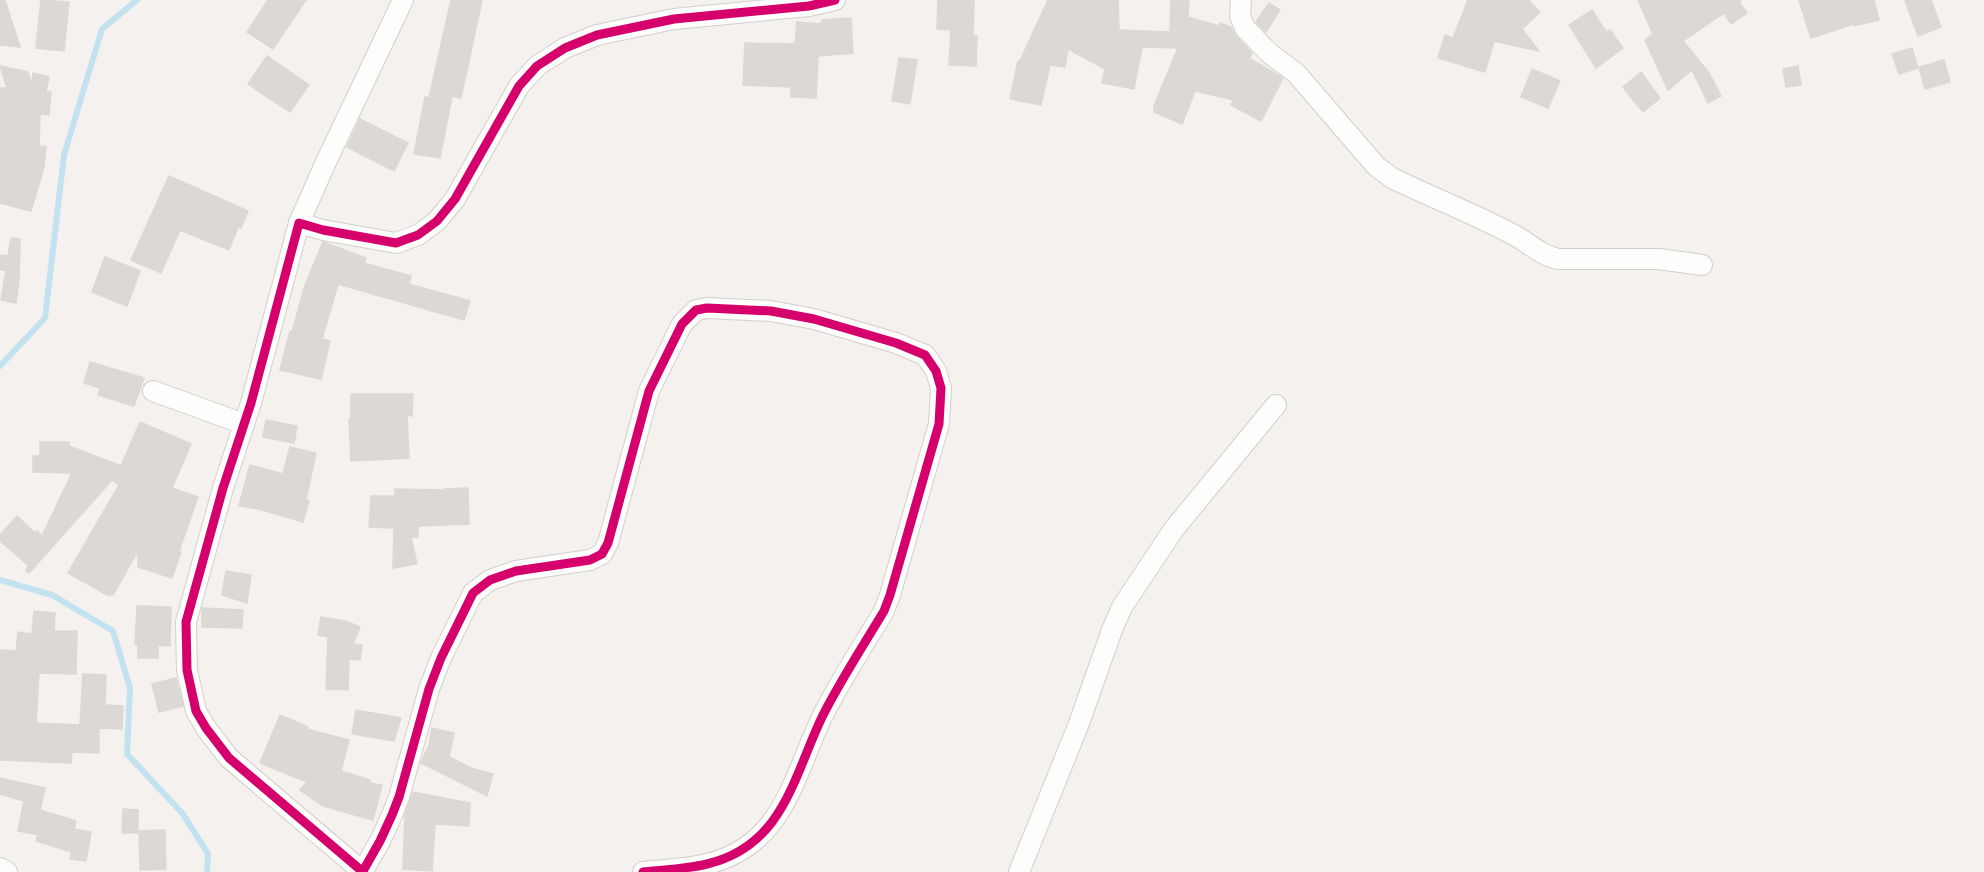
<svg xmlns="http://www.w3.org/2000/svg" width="1984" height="872" viewBox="0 0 1984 872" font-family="Figtree,sans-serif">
<rect width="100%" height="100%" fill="#f4f1ee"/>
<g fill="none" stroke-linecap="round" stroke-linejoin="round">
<!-- stream -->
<g stroke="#c2e2ef" stroke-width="6">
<path d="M 0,366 L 45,318 L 64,155 L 102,29 L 137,0"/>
<path d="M 0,580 L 52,595 L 113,631 L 130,688 L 127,754 L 183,814 L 208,854 L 207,872"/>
</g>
</g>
<!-- building -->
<g fill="#dcd8d5" stroke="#dcd8d4" stroke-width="1.5">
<path d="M 0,0 L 5,0 L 20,47 L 0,45 Z"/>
<path d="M 41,0 L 69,2 L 64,51 L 36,48 Z"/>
<path d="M 268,0 L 306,0 L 273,49 L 247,32 Z"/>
<path d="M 451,0 L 482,0 L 461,98 L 452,96 L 440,158 L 414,154 L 425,97 L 429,98 Z"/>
<path d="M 938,0 L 974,0 L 973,36 L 977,36 L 976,66 L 949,65 L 951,30 L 937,29 Z"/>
<path d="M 1048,0 L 1118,0 L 1119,30 L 1170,32 L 1171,0 L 1189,0 L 1188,17 L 1219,26 L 1220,23 L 1231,27 L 1236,36 L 1252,53 L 1249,58 L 1283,78 L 1261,121 L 1231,105 L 1234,100 L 1195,91 L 1182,124 L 1154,112 L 1154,106 L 1178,48 L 1142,47 L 1134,89 L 1102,83 L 1105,69 L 1068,49 L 1065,67 L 1050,65 L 1041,105 L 1010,99 L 1018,61 L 1020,61 Z"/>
<path d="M 1468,0 L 1528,0 L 1540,12 L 1522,29 L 1539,51 L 1494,41 L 1485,72 L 1438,58 L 1445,35 L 1453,38 Z"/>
<path d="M 1638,0 L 1742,0 L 1739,2 L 1747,13 L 1731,24 L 1724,13 L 1683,41 L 1709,73 L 1721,96 L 1708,103 L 1692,70 L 1668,90 L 1645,40 L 1653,34 Z"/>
<path d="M 1799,0 L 1874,0 L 1879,20 L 1854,26 L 1853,24 L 1811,38 Z"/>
<path d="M 1905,0 L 1931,0 L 1941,27 L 1918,36 Z"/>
<path d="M 1269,3 L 1280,10 L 1266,32 L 1256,22 Z"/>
<path d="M 1592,10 L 1606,32 L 1610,30 L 1623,48 L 1596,68 L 1569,25 Z"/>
<path d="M 851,18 L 853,53 L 818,56 L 816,98 L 791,97 L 791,87 L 743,85 L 745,43 L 795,44 L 797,22 L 821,24 L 822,20 Z"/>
<path d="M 1912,48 L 1918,68 L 1899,74 L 1892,54 Z"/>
<path d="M 267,56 L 309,85 L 290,112 L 248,84 Z"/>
<path d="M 899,58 L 917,60 L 910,104 L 892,101 Z"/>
<path d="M 1944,60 L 1950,82 L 1925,89 L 1919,67 Z"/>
<path d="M 0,66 L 28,72 L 32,86 L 33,73 L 49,77 L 46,92 L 51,92 L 49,115 L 40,114 L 39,146 L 46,147 L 44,167 L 31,211 L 0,203 L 0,88 L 7,88 Z"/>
<path d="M 1798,66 L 1801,85 L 1786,87 L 1783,69 Z"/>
<path d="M 1532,69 L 1560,81 L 1548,108 L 1521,97 Z"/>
<path d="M 1641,72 L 1660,98 L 1643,112 L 1623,87 Z"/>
<path d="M 360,119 L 408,143 L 394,171 L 347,147 Z"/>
<path d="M 169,176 L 248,211 L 241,228 L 238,227 L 229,250 L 180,230 L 161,273 L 131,260 Z"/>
<path d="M 11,238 L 20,239 L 19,280 L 16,303 L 1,300 L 6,270 L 0,270 L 0,255 L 8,256 Z"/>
<path d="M 323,242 L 366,258 L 364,263 L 411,276 L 409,284 L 470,301 L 464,320 L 338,284 L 322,339 L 330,341 L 321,379 L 280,370 L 290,331 L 292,332 L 305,285 Z"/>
<path d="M 105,257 L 140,271 L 127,306 L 92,292 Z"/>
<path d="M 90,362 L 144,378 L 134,406 L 98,395 L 100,388 L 84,383 Z"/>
<path d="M 351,394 L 413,394 L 412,416 L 407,415 L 409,458 L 351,461 L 349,419 L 351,419 Z"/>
<path d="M 266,420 L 297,426 L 294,443 L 263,437 Z"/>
<path d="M 140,422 L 191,444 L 172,488 L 198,497 L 179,551 L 181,552 L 172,578 L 138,567 L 138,551 L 113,595 L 107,595 L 68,573 L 119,485 L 112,480 L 29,573 L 26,571 L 28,565 L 0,541 L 0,535 L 17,516 L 35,533 L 37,531 L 42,536 L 72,473 L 33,472 L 33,456 L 40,456 L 40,442 L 69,442 L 69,446 L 121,466 Z"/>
<path d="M 290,447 L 316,453 L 306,500 L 309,501 L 303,522 L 259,509 L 239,506 L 250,465 L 283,474 Z"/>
<path d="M 468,488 L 469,524 L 418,526 L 418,537 L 411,537 L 417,564 L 393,568 L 394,528 L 369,527 L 371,496 L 395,496 L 395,489 L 444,490 L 444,489 Z"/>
<path d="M 226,571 L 251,575 L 247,603 L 222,595 Z"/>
<path d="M 137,606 L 171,607 L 170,646 L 158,645 L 158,658 L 138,658 L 138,645 L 135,644 Z"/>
<path d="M 202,608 L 243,610 L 242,628 L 202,627 Z"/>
<path d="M 34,611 L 55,613 L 54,631 L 77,631 L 76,674 L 39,673 L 36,723 L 80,725 L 83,674 L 106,675 L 105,705 L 123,706 L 122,729 L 99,728 L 99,753 L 72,752 L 71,763 L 0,760 L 1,650 L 16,651 L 18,632 L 32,634 Z"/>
<path d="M 321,617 L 345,621 L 360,627 L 353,644 L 362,645 L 360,660 L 349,659 L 348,690 L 326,689 L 328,637 L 318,635 Z"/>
<path d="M 176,678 L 183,706 L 159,712 L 152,684 Z"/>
<path d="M 356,710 L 401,718 L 394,741 L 352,734 Z"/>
<path d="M 280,715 L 308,727 L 307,729 L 349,740 L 341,771 L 370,780 L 370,783 L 382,785 L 373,820 L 323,806 L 300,790 L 307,782 L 260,763 Z"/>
<path d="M 432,728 L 454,733 L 449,757 L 471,768 L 493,774 L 487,796 L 421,763 L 429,745 Z"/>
<path d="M 0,778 L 45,788 L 40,810 L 76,821 L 74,829 L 91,832 L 86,861 L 70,859 L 72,852 L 36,841 L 38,835 L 18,831 L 24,801 L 0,794 Z"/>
<path d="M 413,792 L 470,803 L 469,826 L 435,824 L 432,871 L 403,869 L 405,815 Z"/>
<path d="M 123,809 L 138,810 L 138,833 L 122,833 Z"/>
<path d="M 165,830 L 166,869 L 140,870 L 139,831 Z"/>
</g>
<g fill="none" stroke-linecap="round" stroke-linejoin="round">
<defs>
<g id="street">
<path d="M 1241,0 L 1240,16 L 1245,28 L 1269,53 L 1296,73 L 1376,166 L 1392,178 C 1433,198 1475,214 1514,235 C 1531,244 1538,254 1558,259 L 1659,259 L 1702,265"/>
<path d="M 299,223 L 326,162 L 403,0"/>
<path d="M 153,391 L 244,424"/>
<path d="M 0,868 L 7,872"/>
<path d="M 363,871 L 380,841 L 392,815 L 399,797 L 429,689 L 441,658 L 473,593 L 490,580 L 516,571 L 590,560 L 602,554 L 608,543 L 649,391 L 682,324 L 696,310 L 707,308 L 771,311 L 814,319 L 896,343 L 925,355 L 936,371 L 941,388 L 939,424 L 890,595 L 884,611 C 863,646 840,681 822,717 C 793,778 783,846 707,864 C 687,869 664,870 643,872"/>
<path d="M 363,872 L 229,758 L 206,728 L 196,711 L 187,670 L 186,622 L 223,488 L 251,403 L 299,223 L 323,230 L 396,243 L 418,235 L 437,221 L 455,199 L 519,86 L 537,66 L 565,48 L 597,35 L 674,19 L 809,6 L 835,0"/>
<path d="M 1019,872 L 1078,726 L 1112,630 L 1122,607 L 1174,529 L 1276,405"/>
</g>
</defs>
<!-- street casing -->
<use href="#street" stroke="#d2cfcc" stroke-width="22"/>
<!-- street -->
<use href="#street" stroke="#fdfdfc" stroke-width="20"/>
<defs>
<g id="cycleway">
<path d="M 363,871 L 380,841 L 392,815 L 399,797 L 429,689 L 441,658 L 473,593 L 490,580 L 516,571 L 590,560 L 602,554 L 608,543 L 649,391 L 682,324 L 696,310 L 707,308 L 771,311 L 814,319 L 896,343 L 925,355 L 936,371 L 941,388 L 939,424 L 890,595 L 884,611 C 863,646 840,681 822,717 C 793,778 783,846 707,864 C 687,869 664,870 643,872"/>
<path d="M 363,872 L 229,758 L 206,728 L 196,711 L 187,670 L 186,622 L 223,488 L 251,403 L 299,223 L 323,230 L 396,243 L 418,235 L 437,221 L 455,199 L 519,86 L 537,66 L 565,48 L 597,35 L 674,19 L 809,6 L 835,0"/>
</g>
</defs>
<!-- cycleway casing -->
<use href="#cycleway" stroke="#fff" stroke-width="13"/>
<!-- cycleway -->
<use href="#cycleway" stroke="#d6006c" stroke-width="9"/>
</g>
</svg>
